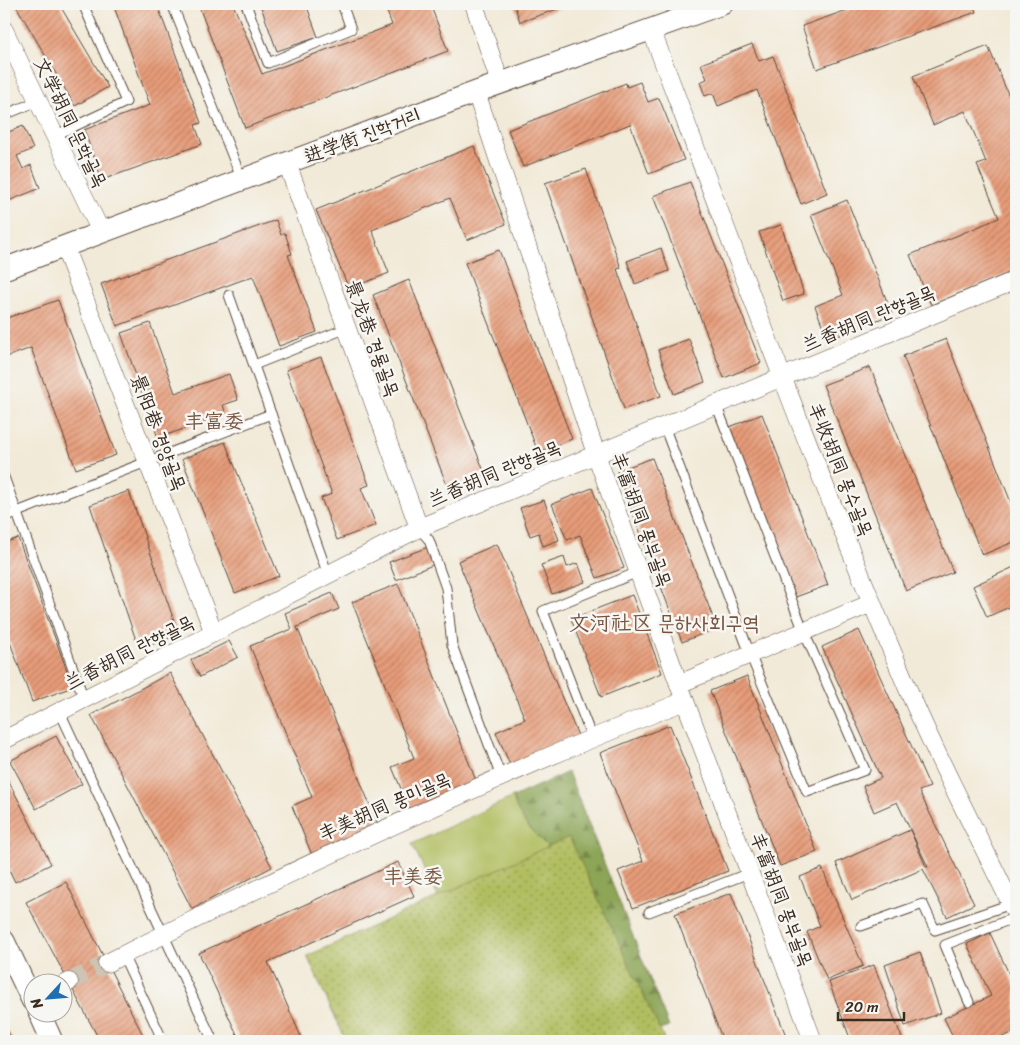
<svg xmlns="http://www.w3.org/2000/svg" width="1020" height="1045" viewBox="0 0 1020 1045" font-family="Sriracha,'LXGW WenKai TC','Poor Story',sans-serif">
<defs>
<pattern id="forest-firs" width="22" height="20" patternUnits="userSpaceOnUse" patternTransform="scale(1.25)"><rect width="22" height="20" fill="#8ca556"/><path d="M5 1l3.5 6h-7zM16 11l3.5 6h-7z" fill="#748747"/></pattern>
<pattern id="park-dots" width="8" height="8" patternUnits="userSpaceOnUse" patternTransform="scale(1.25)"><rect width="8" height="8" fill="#b1be60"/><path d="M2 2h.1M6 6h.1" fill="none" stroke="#919b4f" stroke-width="1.8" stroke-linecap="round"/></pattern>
<pattern id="building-hatch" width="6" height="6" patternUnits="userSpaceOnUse" patternTransform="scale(1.25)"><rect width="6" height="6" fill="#e79c79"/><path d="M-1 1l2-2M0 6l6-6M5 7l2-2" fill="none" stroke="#bc7f63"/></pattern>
</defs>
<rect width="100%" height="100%" fill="#f6f6f2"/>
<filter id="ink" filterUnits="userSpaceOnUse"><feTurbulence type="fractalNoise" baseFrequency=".02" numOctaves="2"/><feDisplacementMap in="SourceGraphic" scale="10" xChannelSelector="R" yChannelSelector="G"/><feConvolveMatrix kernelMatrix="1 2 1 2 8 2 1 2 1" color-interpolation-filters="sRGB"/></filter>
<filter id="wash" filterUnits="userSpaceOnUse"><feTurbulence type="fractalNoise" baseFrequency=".0096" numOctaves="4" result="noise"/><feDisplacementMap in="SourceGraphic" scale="20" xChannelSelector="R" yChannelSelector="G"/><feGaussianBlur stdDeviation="1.12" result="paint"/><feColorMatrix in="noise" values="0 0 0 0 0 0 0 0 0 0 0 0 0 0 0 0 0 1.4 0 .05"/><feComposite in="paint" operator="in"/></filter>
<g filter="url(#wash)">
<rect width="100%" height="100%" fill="#f2ead8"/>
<!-- green -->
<path fill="#b1be60" stroke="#76743f" d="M 513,797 C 518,819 533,833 549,847 L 438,897 L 412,844 Z"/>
<!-- forest -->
<path fill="url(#forest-firs)" stroke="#64683a" d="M 568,772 L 669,1027 L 635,1038 L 549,847 C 533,833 518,819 513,797 Z"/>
<!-- park -->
<path fill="url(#park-dots)" stroke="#76743f" d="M 569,837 L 665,1041 L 346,1041 L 307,956 Z"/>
<g id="blocks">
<!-- building -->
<g fill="url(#building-hatch)">
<path d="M 15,4 L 59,4 L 108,87 L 75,106 Z"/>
<path d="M 113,4 L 157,4 L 201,123 L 195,125 L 202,144 L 102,180 L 84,130 L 150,105 Z"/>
<path d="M 198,4 L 233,4 L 262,74 L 392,25 L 384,4 L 430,4 L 448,51 L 245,128 Z"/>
<path d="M 260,4 L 306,4 L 318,37 L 277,51 Z"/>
<path d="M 514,4 L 572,4 L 520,22 Z"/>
<path d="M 864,4 L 973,4 L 976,12 L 817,69 L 802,26 Z"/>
<path d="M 752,44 L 759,61 L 773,56 L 827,193 L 801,204 L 757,90 L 718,106 L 713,93 L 705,96 L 700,82 L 707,79 L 701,64 Z"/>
<path d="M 988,46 L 1016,113 L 1016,270 L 931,305 L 910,255 L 999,218 L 977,165 L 986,162 L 965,111 L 933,125 L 913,76 Z"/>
<path d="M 640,82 L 648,102 L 659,98 L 684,160 L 649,174 L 630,124 L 523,167 L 508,130 L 626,83 L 627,87 Z"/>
<path d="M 23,126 L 33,149 L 17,156 L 23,169 L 31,165 L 40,188 L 4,203 L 4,134 Z"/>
<path d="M 474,146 L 506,224 L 467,240 L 450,198 L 372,230 L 389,273 L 349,289 L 316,210 Z"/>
<path d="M 586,169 L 621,268 L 617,269 L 661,396 L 624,409 L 545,183 Z"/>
<path d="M 690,182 L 761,363 L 724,378 L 653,196 Z"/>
<path d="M 847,200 L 892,314 L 828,340 L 815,306 L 843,295 L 811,215 Z"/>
<path d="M 276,220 L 281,235 L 285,233 L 292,254 L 288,255 L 317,332 L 279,346 L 253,276 L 117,326 L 101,284 Z"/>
<path d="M 781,225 L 804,294 L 783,301 L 759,232 Z"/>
<path d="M 661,248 L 669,271 L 635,284 L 627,261 Z"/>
<path d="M 499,250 L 572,439 L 538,452 L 465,263 Z"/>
<path d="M 409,280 L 485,474 L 448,488 L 373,295 Z"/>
<path d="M 58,300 L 116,455 L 76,469 L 31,348 L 4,358 L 4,319 Z"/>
<path d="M 150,323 L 175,393 L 229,374 L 238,400 L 223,405 L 226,414 L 158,438 L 121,333 Z"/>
<path d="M 689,339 L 705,382 L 674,394 L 658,350 Z"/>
<path d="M 946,339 L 1016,515 L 1016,541 L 982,555 L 903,356 Z"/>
<path d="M 321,357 L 369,485 L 361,488 L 376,525 L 337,540 L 321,498 L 332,494 L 286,370 Z"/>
<path d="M 870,367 L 953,572 L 906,591 L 823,385 Z"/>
<path d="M 762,414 L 828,585 L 793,598 L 727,428 Z"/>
<path d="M 225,442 L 279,576 L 235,593 L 182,459 Z"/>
<path d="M 652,458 L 717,628 L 682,642 L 617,471 Z"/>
<path d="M 592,488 L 624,568 L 597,578 L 580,535 L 567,540 L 552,504 Z"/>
<path d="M 129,491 L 179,635 L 139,649 L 90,505 Z"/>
<path d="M 544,500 L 559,540 L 543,546 L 539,533 L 530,536 L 520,508 Z"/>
<path d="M 18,538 L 73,687 L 32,702 L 4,626 L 4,543 Z"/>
<path d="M 497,544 L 579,738 L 511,767 L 496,732 L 525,719 L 458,561 Z"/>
<path d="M 428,547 L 435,564 L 396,580 L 389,562 Z"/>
<path d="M 564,557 L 567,567 L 578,563 L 585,582 L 552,594 L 541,565 Z"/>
<path d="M 1016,566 L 1016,604 L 987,617 L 973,586 Z"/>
<path d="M 398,584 L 477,783 L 410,810 L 392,767 L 414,758 L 352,602 Z"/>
<path d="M 332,593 L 339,609 L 297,627 L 379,827 L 312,855 L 292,806 L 312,797 L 250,646 L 292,629 L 285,613 Z"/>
<path d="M 632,595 L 662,673 L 601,697 L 571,619 Z"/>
<path d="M 859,630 L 930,787 L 919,791 L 974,904 L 947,917 L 923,869 L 852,900 L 836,863 L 910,830 L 926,867 L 928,867 L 897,802 L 874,812 L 863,786 L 881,778 L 822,647 Z"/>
<path d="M 229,641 L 238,657 L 200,677 L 191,660 Z"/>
<path d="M 170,673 L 272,867 L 192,909 L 91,715 Z"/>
<path d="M 747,676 L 817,852 L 780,866 L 710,691 Z"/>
<path d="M 670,725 L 728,871 L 633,908 L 618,871 L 643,861 L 600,753 Z"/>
<path d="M 56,736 L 82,784 L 36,809 L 10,761 Z"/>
<path d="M 4,772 L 51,864 L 15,882 L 4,859 Z"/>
<path d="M 398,862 L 414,896 L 268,962 L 303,1041 L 240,1041 L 199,953 Z"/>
<path d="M 822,868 L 863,966 L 827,980 L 807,932 L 820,926 L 800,877 Z"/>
<path d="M 66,882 L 146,1041 L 100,1041 L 26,902 Z"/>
<path d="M 731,893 L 788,1041 L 723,1041 L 675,914 Z"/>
<path d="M 990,933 L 1016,989 L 1016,1031 L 994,1041 L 955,1041 L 944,1018 L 991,996 L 967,944 Z"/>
<path d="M 920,952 L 941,1013 L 905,1026 L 885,965 Z"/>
<path d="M 874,965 L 903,1041 L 851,1041 L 829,982 Z"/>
<path d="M 4,1024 L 13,1041 L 4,1041 Z"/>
</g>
</g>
</g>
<g filter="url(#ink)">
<use href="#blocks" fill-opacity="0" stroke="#56473a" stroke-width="1"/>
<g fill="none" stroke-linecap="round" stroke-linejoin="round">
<!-- minor-tunnel -->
<path stroke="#cdc4b3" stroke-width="18" stroke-dasharray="18 9" stroke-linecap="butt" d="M 69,982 L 107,963"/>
<defs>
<g id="service">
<path d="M 172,4 L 242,180"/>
<path d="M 246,4 L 268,63 L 351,29 L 342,4"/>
<path d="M 4,115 L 38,101"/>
<path d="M 54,136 L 126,102 L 83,4"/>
<path d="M 229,295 L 328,575"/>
<path d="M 254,365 L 347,328"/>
<path d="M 664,426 L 750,654 L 807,792 L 865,770 L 804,632 L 716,404"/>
<path d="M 4,477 L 84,699"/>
<path d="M 4,517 L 271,414"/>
<path d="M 419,528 L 429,540 L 446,588 L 452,645 L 501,777"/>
<path d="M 60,712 L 213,1041"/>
<path d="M 592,738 L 543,611 L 638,572"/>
<path d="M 649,912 L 749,873"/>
<path d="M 861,926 L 923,904 L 935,930 L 1011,904"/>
<path d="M 123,955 L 163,1041"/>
<path d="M 969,1002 L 945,945 L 1016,917"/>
</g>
<g id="minor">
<path d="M 474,4 L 500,83"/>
<path d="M 651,29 C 732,245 812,462 902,675 C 936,757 978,835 1016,914"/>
<path d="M 4,30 L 101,232"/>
<path d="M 476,92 L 596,454 L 685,701 L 813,1041"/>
<path d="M 287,163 L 419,528"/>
<path d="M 64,246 L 214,633"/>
<path d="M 679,684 L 872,603"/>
<path d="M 4,740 L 419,528 L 1016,280"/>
<path d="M 107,963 C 296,868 488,778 685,701"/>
<path d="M 62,986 L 69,982"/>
</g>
<g id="tertiary">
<path d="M 4,269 L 476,92 L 722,4"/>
<path d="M 4,941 L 32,1000"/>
<path d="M 39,1012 L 52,1041"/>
</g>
</defs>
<!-- service casing -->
<use href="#service" stroke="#56473a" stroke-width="11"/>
<!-- minor casing -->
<use href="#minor" stroke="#56473a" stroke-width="19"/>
<!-- tertiary casing -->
<use href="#tertiary" stroke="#56473a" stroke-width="23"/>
<!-- service -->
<use href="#service" stroke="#fff" stroke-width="9"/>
<!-- minor -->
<use href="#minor" stroke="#fff" stroke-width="18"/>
<!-- tertiary -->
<use href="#tertiary" stroke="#fff" stroke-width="21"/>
</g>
</g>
<g text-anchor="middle" stroke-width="5" stroke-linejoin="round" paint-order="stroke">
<!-- street labels -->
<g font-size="19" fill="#3b2a1e" stroke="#f6f6f2">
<text transform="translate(71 122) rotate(64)" y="7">文学胡同 문학골목</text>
<text transform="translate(362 135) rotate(-21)" y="7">进学街 진학거리</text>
<text transform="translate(868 318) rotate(-23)" y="7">兰香胡同 란향골목</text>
<text transform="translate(373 338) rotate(70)" y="7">景龙巷 경룡골목</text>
<text transform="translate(159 432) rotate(69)" y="7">景阳巷 경양골목</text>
<text transform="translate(841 469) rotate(68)" y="7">丰收胡同 풍수골목</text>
<text transform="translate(494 473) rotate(-23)" y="7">兰香胡同 란향골목</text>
<text transform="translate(642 519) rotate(70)" y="7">丰富胡同 풍부골목</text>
<text transform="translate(129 652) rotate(-27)" y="7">兰香胡同 란향골목</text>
<text transform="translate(384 806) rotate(-24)" y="7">丰美胡同 풍미골목</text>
<text transform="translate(782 899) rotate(69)" y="7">丰富胡同 풍부골목</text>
</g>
<!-- neighbourhood labels -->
<g font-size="20" fill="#77523e" stroke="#f6f6f2">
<text x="214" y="428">丰富委</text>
<text x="413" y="883">丰美委</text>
</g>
<!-- quarter labels -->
<g font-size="21" fill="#77523e" stroke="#f6f6f2">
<text x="664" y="630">文河社区 문하사회구역</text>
</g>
</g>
<!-- margin -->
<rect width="1020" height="1045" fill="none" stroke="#f6f6f2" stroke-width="20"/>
<!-- north arrow -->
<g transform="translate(48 998) rotate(244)"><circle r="24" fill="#f6f6f2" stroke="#aba49d"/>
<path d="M0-4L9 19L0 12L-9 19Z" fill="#1f6fb2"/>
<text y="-8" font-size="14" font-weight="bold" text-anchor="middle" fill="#3b2a1e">N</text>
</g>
<!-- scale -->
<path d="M838 1012v8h66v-8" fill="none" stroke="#3b2a1e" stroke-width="2.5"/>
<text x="845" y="1012" font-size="15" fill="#3b2a1e" stroke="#f6f6f2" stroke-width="4" paint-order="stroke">20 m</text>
</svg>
